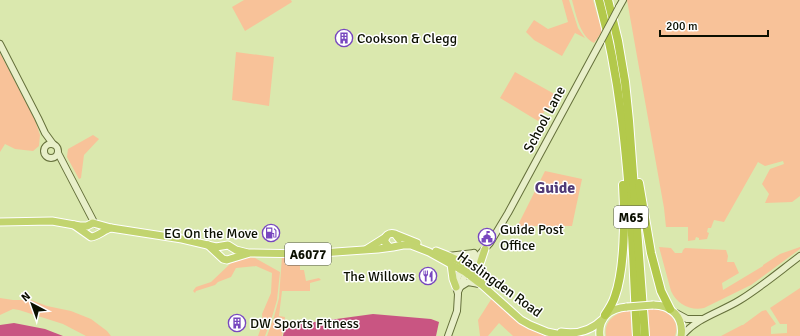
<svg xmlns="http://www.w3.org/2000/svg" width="800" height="336" viewBox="0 0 800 336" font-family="Signika,sans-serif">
<rect width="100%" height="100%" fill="#dae8ae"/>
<!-- green -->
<g fill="#f8c299">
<path d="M 244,0 L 291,0 L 292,2 L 245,31 L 232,7 Z"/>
<path d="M 562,0 L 569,0 L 578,28 L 585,38 L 575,33 L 562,56 L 534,40 L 526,32 L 534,20 L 548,29 L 568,22 Z"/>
<path d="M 572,0 L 593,0 L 602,32 L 594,43 C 580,36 576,15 572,0 Z"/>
<path d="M 627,0 L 800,0 L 800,196 L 792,202 L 765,203 L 769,194 L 762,184 L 770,169 L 784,164 L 783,161 L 765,166 L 758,162 L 724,222 L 714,220 L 711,228 L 708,228 L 707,232 L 709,233 L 707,239 L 699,240 L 699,238 L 696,237 L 695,240 L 688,241 L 688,227 L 666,227 L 664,208 Z"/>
<path d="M 236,52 L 274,57 L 269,106 L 232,100 Z"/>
<path d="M 0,53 L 35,120 L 40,135 L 39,146 L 33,151 L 15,149 L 5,144 L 0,152 Z"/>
<path d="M 515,72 L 558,96 L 548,109 L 546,109 L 538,121 L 500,98 Z"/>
<path d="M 93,135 L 99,139 L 84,155 L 81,178 L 79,179 L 67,157 L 68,149 Z"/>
<path d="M 545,171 L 582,179 L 572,226 L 519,226 L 518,225 Z"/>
<path d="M 659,247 L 671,248 L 675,253 L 682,253 L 683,250 L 685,248 L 726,250 L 728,256 L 727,262 L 734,262 L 739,273 L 722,283 L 723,290 L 763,266 L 763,265 L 780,254 L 800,247 L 800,249 L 751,285 L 704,308 C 690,311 677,304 671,291 Z"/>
<path d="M 282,256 L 300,258 L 300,270 L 304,270 L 306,281 L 319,278 L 321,280 L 310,283 L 310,291 L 282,291 L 279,316 L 285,317 L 282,336 L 267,336 L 274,317 L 279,298 Z"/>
<path d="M 247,257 L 255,258 L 280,272 L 277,300 L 272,317 L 265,336 L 258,336 L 263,322 L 262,314 L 271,293 L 272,273 L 256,266 L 236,268 L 231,277 L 218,282 L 215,285 L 196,291 L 195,293 L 193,291 L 196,287 L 211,282 L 231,263 Z"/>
<path d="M 800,288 L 800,336 L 721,336 L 742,325 L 743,325 L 762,311 L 766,310 L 776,324 L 771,327 L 771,334 L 787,333 L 787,324 L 780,324 L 770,308 Z"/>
<path d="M 0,298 L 13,300 L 31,300 L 47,306 L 71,311 L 91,319 L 107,331 L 111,336 L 86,336 L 63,324 L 19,310 L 13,309 L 0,315 Z"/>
<path d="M 492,298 C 509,315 524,328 548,336 L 513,336 L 499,323 L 488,336 L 480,336 L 478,320 Z"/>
<path d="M 648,309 C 665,308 681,318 675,336 L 650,336 Z"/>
<path d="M 630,310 L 632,336 L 606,336 C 603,321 616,312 630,310 Z"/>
</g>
<!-- water -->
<g fill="#c95582">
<path d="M 373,314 L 431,319 L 439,322 L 436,336 L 283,336 L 285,326 Z"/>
<path d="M 14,323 L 45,329 L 63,336 L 0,336 L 0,325 Z"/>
</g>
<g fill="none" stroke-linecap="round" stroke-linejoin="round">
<defs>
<g id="secondary">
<path d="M 619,7 L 623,0"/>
<path d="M 0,44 L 38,118 L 45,133 L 53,144"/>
<circle cx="51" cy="151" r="7"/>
<path d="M 58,153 L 95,224"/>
<path d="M 448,256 L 474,253"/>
<path d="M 460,287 L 468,282 L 479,284"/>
<path d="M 458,292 L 469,266 L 490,243 L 508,213 L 601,41"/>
<path d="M 676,313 L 687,319 L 701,319"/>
<path d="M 448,336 L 457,311 L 458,294 L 456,287 L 458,277 L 466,261 L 474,253"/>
<path d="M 682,336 C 696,318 721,312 740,300 C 761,287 780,271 800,256"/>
</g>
<g id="trunk">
<path d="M 0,222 L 52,221 L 80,226 L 87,226 L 93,223 L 111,228 L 182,239 L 216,247 L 228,245 L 236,250 L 248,253"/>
<path d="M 74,225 L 91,237 C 97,237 104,230 111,228"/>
<path d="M 397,235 L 417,243"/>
<path d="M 208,245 L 223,259 L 227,260 L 250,253 L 307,254 L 378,249 L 393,247 L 403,245 L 411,245 L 429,252 L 465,272 L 482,285 L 521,320 L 530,325 L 547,332 L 566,336"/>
<path d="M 389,247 L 385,242 C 384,236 389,232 395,234 L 399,239"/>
<path d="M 367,249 L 386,237"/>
<path d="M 436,251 C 460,260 471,266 488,285"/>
<path d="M 451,264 L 453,279 L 456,287"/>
<path d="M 479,275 L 479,267 L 485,249"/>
<path d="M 653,305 C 671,305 684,317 681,336"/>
<path d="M 561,332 C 578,335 591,331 603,319"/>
<path d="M 600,336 C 598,318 610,308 627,307"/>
</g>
<g id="motorway">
<path d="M 599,0 C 620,77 627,156 632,235 C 634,269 635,303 637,336"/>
<path d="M 608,0 L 618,41 L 625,82 L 629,121 L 645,336"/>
<path d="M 639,183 L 651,253 L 661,291 L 670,309"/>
<path d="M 605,315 C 609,309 613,303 615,296 C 625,268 625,216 623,185"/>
</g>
</defs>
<!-- secondary casing -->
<use href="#secondary" stroke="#65703b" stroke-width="8"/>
<!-- trunk casing -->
<use href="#trunk" stroke="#fff" stroke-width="9"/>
<!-- motorway casing -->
<use href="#motorway" stroke="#fff" stroke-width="10"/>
<!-- secondary -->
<use href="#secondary" stroke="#e8efc9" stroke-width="6"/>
<!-- trunk -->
<use href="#trunk" stroke="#c2d46f" stroke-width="7"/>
<!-- motorway -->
<use href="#motorway" stroke="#b3c94b" stroke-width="8"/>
<defs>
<path id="secondary-bridge" d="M 601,41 L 619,7"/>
<path id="trunk-bridge" d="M 627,307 L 653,305"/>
</defs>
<!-- secondary-bridge casing -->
<use href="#secondary-bridge" stroke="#65703b" stroke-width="8" stroke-linecap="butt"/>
<!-- trunk-bridge casing -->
<use href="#trunk-bridge" stroke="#fff" stroke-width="9" stroke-linecap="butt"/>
<!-- secondary-bridge -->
<use href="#secondary-bridge" stroke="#e8efc9" stroke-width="6"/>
<!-- trunk-bridge -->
<use href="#trunk-bridge" stroke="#c2d46f" stroke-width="7"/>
</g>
<!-- icons -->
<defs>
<symbol id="building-ring" viewBox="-11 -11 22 22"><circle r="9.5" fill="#fff" stroke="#7847bf" stroke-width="1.5"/><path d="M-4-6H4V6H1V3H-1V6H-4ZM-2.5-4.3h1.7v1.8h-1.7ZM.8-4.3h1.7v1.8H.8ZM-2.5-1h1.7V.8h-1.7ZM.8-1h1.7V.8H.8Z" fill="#7847bf"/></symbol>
<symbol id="fuel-ring" viewBox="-11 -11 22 22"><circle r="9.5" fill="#fff" stroke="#7847bf" stroke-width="1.5"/><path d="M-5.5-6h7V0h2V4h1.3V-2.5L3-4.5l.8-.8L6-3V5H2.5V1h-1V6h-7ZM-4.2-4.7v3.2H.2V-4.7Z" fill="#7847bf"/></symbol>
<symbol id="civic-ring" viewBox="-11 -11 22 22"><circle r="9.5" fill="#fff" stroke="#7847bf" stroke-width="1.5"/><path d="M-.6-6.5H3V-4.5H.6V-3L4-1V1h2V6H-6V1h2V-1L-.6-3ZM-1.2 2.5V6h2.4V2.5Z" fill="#7847bf"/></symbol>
<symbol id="restaurant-ring" viewBox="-11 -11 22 22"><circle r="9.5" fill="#fff" stroke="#7847bf" stroke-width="1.5"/><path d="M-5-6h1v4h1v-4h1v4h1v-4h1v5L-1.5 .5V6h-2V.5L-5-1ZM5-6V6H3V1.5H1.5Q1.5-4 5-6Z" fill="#7847bf"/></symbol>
</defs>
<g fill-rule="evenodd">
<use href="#building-ring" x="334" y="28" width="20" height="20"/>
<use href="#fuel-ring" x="261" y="223" width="20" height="20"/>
<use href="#civic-ring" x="477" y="227" width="20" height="20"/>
<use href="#restaurant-ring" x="418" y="266" width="20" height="20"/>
<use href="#building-ring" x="227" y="313" width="20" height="20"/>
</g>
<g text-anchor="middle" stroke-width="3" stroke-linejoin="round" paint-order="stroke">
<!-- shield labels -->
<g fill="#fff" stroke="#54574c" stroke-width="1">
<rect x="614" y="206" width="34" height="22" rx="3"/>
<rect x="285" y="243" width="46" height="22" rx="3"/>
</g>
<g font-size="13" font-weight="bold" fill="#0b0f00">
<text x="631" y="222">M65</text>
<text x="308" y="259">A6077</text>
</g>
<!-- poi labels -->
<g font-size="14" fill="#0b0f00" stroke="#fff" text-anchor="start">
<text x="357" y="43">Cookson &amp; Clegg</text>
<text x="500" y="234">Guide Post<tspan x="500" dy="16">Office</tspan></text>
<text x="258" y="238" text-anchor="end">EG On the Move</text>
<text x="415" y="281" text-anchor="end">The Willows</text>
<text x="250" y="328">DW Sports Fitness</text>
</g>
<!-- street labels -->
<g font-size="14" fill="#0b0f00" stroke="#fff">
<text transform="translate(544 119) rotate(-62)" y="5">School Lane</text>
<text transform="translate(500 284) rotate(36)" y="5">Haslingden Road</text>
</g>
<!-- quarter labels -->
<g font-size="16" font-weight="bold" fill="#513b77" stroke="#fff">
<text x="555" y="193">Guide</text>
</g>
</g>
<!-- north arrow -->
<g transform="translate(32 304) rotate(319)" stroke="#ffffff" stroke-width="3" paint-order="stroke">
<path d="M0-3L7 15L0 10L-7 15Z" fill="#0b0f00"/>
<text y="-6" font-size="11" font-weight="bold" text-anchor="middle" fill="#0b0f00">N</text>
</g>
<!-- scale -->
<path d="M660 30v6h108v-6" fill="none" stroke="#0b0f00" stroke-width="2"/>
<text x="666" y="30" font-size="12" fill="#0b0f00" stroke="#ffffff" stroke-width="3" paint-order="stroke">200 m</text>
</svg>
